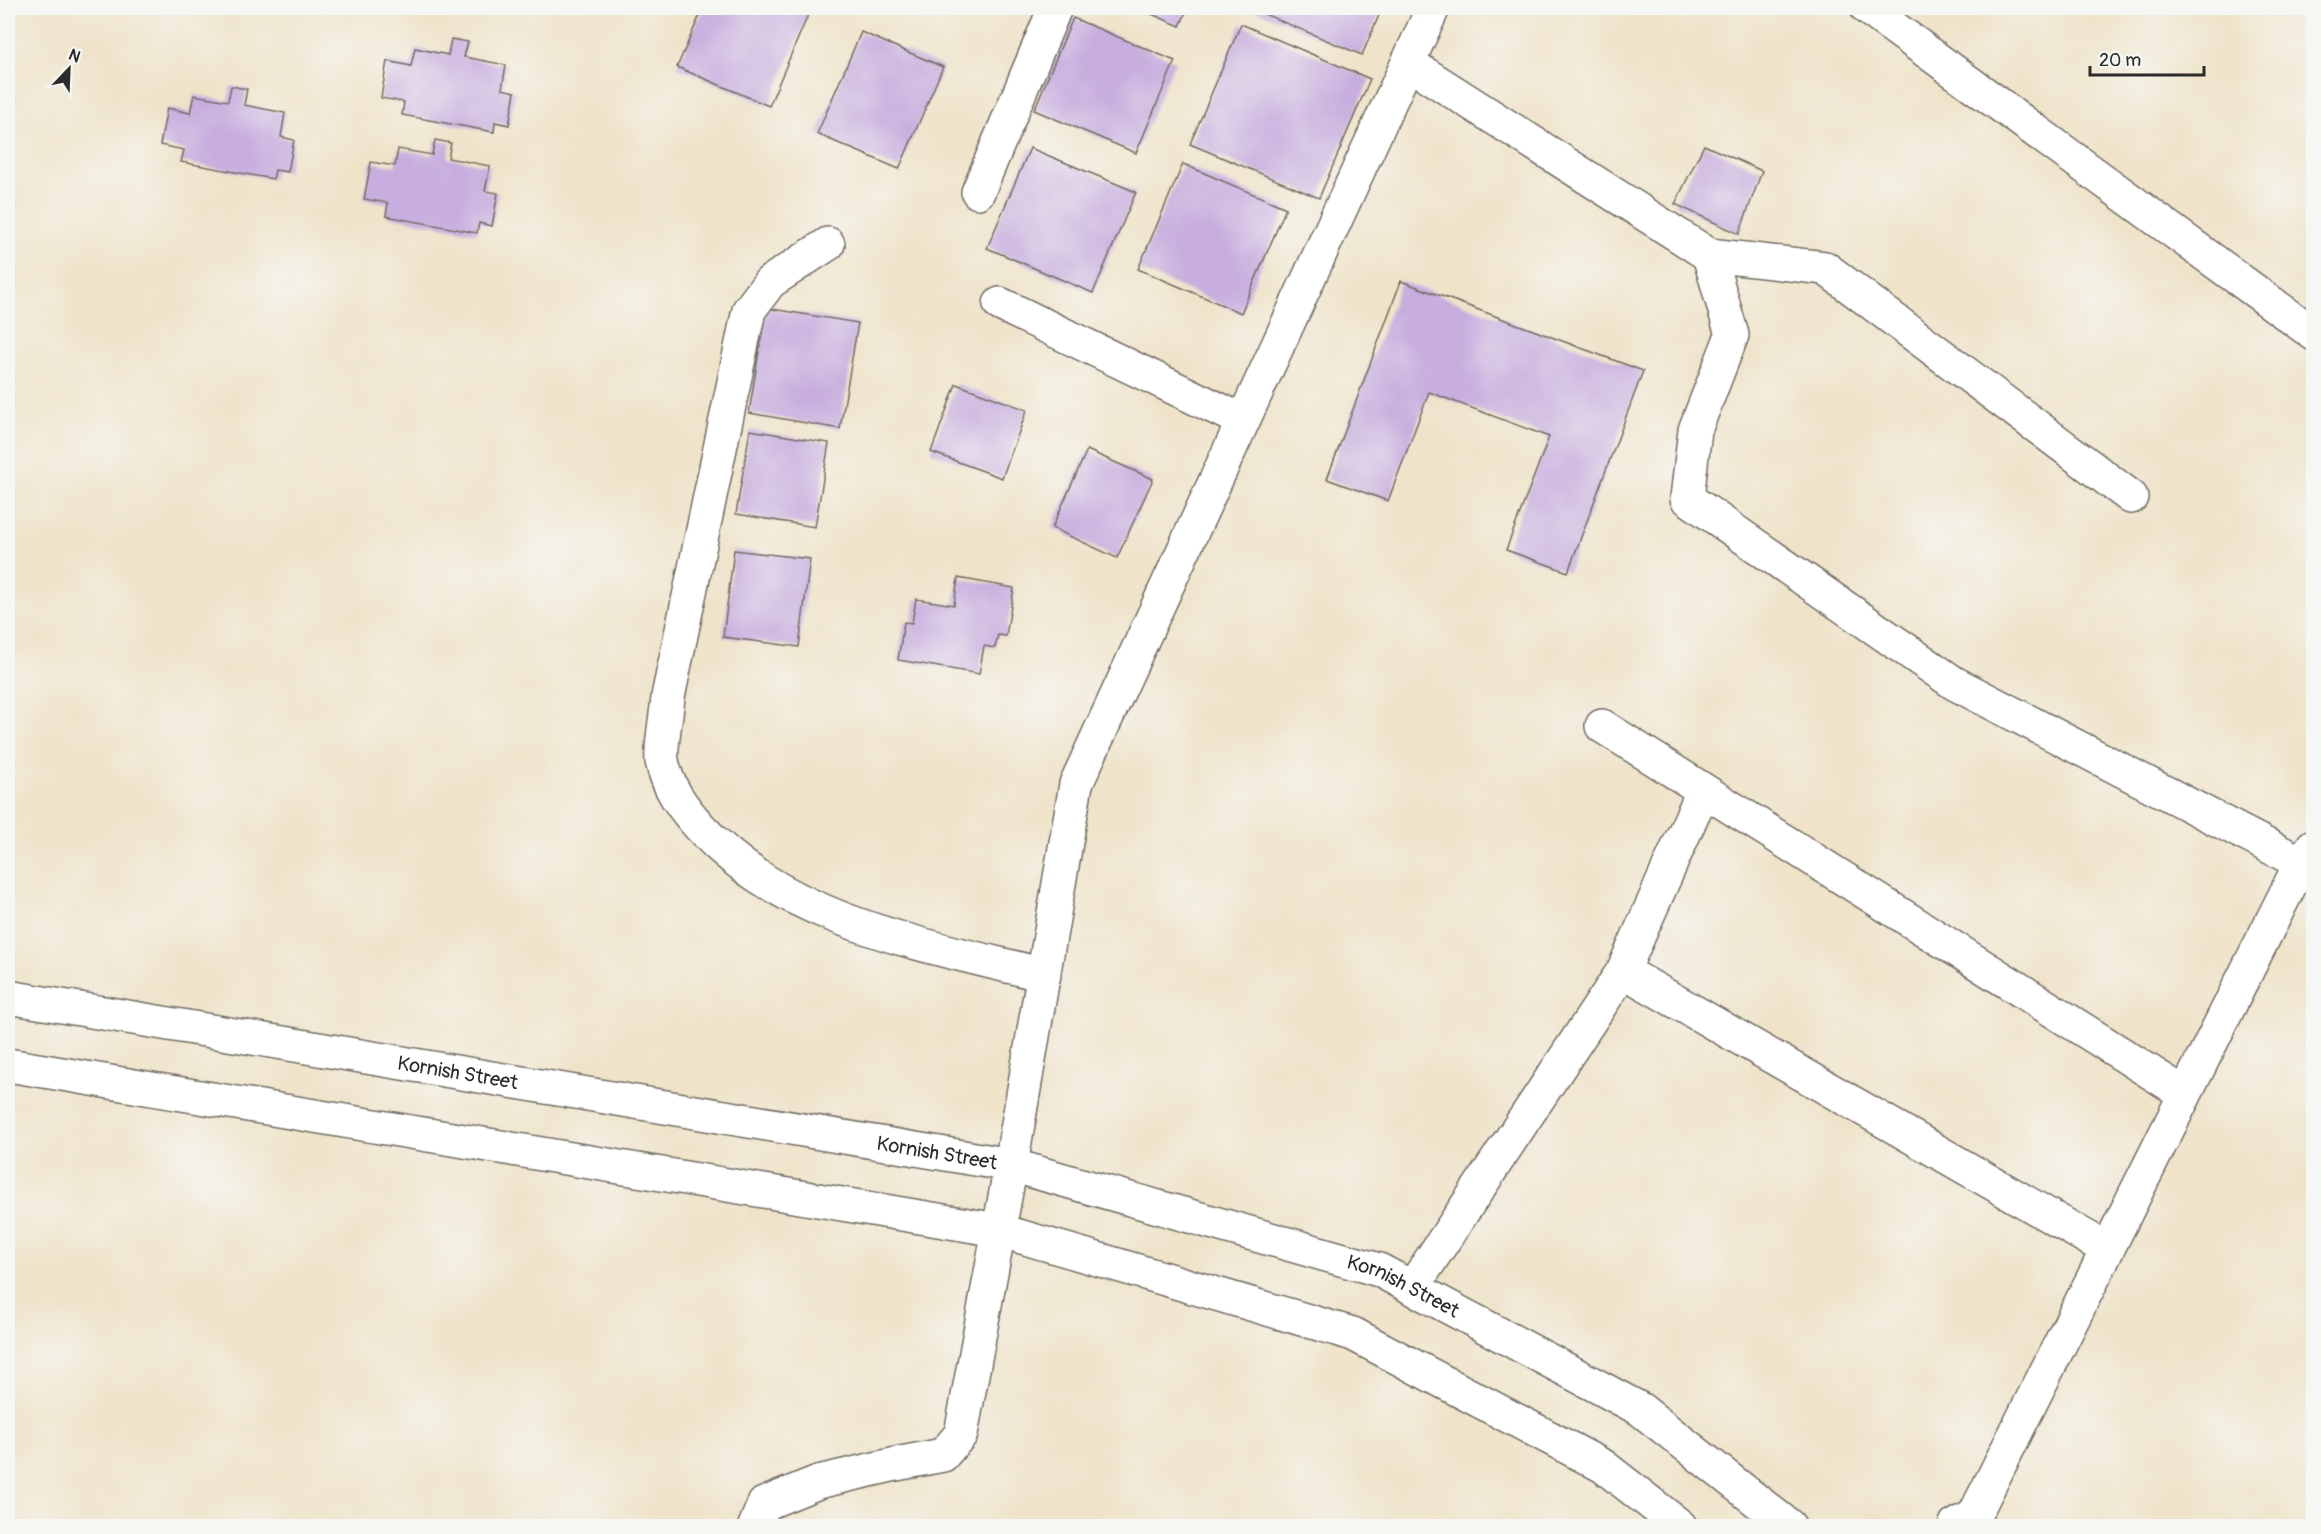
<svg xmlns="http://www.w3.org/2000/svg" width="2321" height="1534" viewBox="0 0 2321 1534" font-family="Pangolin,sans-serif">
<rect width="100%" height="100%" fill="#f6f6f2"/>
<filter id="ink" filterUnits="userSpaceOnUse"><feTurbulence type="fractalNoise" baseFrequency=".0167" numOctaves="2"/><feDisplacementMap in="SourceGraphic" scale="12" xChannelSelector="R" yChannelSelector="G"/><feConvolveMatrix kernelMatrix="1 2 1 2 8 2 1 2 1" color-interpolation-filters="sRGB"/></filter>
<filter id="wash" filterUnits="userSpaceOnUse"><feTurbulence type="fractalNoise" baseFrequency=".008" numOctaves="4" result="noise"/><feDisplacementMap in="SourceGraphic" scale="24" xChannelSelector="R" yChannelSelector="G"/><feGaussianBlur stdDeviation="1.35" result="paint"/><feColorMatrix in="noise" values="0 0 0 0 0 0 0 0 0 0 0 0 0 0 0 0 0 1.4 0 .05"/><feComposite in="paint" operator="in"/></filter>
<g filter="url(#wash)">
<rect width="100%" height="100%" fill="#efe3c9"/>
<g id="blocks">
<!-- building -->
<g fill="#c8aede">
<path d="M 703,8 L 790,8 L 808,15 L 769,106 L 677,67 Z"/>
<path d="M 1137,8 L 1188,8 L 1180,26 Z"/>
<path d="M 1250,8 L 1382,8 L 1362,55 Z"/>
<path d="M 1073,18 L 1175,61 L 1136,153 L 1034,110 Z"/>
<path d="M 1241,24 L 1370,79 L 1319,198 L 1190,144 Z"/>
<path d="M 861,32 L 943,67 L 899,169 L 817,134 Z"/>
<path d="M 451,39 L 468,42 L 464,57 L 506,65 L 502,89 L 515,92 L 509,125 L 495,122 L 494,132 L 402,115 L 404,102 L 381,98 L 387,61 L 411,66 L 415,48 L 448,55 Z"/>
<path d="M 231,86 L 247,89 L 244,105 L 285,113 L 281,137 L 294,140 L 288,172 L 275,170 L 273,179 L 181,162 L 184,150 L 160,145 L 167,108 L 190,113 L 194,95 L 228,101 Z"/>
<path d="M 435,140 L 451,143 L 448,158 L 490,166 L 485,191 L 498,193 L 492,226 L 479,223 L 477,233 L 386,216 L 388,203 L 364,199 L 371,162 L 395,166 L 398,149 L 432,155 Z"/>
<path d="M 1704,145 L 1762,171 L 1739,234 L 1675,204 Z"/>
<path d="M 1030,148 L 1136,192 L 1093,293 L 987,248 Z"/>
<path d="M 1183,164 L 1286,208 L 1241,313 L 1138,269 Z"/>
<path d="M 1401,281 L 1643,371 L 1568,572 L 1506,550 L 1549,437 L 1429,392 L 1388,501 L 1327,479 Z"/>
<path d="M 766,308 L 858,323 L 840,429 L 749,413 Z"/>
<path d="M 956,384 L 1027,410 L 1002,478 L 931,452 Z"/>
<path d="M 750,430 L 829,443 L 815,527 L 736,514 Z"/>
<path d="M 1087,450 L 1153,479 L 1117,558 L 1052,528 Z"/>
<path d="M 734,550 L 810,559 L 799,647 L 723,637 Z"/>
<path d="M 958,578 L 1014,588 L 1006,636 L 998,635 L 995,648 L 984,646 L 979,674 L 898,660 L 904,622 L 912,623 L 916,599 L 954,605 Z"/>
</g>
</g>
</g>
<g filter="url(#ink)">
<use href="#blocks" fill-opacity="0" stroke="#706b62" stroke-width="1.5"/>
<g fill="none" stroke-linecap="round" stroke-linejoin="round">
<defs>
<g id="minor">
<path d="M 1867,8 L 2314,334"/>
<path d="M 1408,63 L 1709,255 L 1825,268 L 2131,497"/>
<path d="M 978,192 L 1055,8"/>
<path d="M 828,244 L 770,282 L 749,310 L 668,697 C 667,713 660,747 662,761 C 668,788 682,807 700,827 C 786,922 926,945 1044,975"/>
<path d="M 1709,255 L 1732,335 L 1695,430 L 1687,498 L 1954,683 L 2301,863"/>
<path d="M 1000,304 L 1243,421"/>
<path d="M 1602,726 L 2185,1094"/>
<path d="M 1623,971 L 2107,1249"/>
<path d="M 1412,1288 L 1623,971 L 1703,791"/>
<path d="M 755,1526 L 764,1504 L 818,1482 L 896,1464 L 943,1455 L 961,1434 L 1011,1165 L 1076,784 L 1433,8"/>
<path d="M 1955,1526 L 1974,1516 L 2301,863 L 2313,846"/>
</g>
<g id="major">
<path id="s1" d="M 8,997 L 1011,1165 L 1379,1270 L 1640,1409 L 1789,1526"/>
<path d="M 8,1065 L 998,1230 L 1353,1334 L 1603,1466 L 1680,1526"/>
</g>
</defs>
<!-- minor casing -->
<use href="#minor" stroke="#706b62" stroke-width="36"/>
<!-- major casing -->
<use href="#major" stroke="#706b62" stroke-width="36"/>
<!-- minor -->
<use href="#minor" stroke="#fff" stroke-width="33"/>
<!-- major -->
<use href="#major" stroke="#fff" stroke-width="33"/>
</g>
</g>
<g text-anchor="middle" stroke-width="4.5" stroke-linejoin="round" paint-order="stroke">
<!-- street labels -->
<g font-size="20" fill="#2b2b2b" stroke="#f6f6f2">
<text dy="7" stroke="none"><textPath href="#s1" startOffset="456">Kornish Street</textPath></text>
<text dy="7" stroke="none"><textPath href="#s1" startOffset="942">Kornish Street</textPath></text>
<text dy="7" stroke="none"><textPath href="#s1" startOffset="1428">Kornish Street</textPath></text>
</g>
</g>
<!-- margin -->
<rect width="2321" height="1534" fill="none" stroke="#f6f6f2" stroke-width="30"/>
<!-- north arrow -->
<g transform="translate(69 69) rotate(23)" stroke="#f6f6f2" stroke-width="4.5" paint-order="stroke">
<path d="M0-4.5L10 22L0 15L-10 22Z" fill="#2b2b2b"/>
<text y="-9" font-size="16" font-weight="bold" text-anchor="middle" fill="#2b2b2b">N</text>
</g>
<!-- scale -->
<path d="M2090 66v9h114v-9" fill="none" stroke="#2b2b2b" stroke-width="3"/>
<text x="2099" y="66" font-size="18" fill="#2b2b2b" stroke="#f6f6f2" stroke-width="4.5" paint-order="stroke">20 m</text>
</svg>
